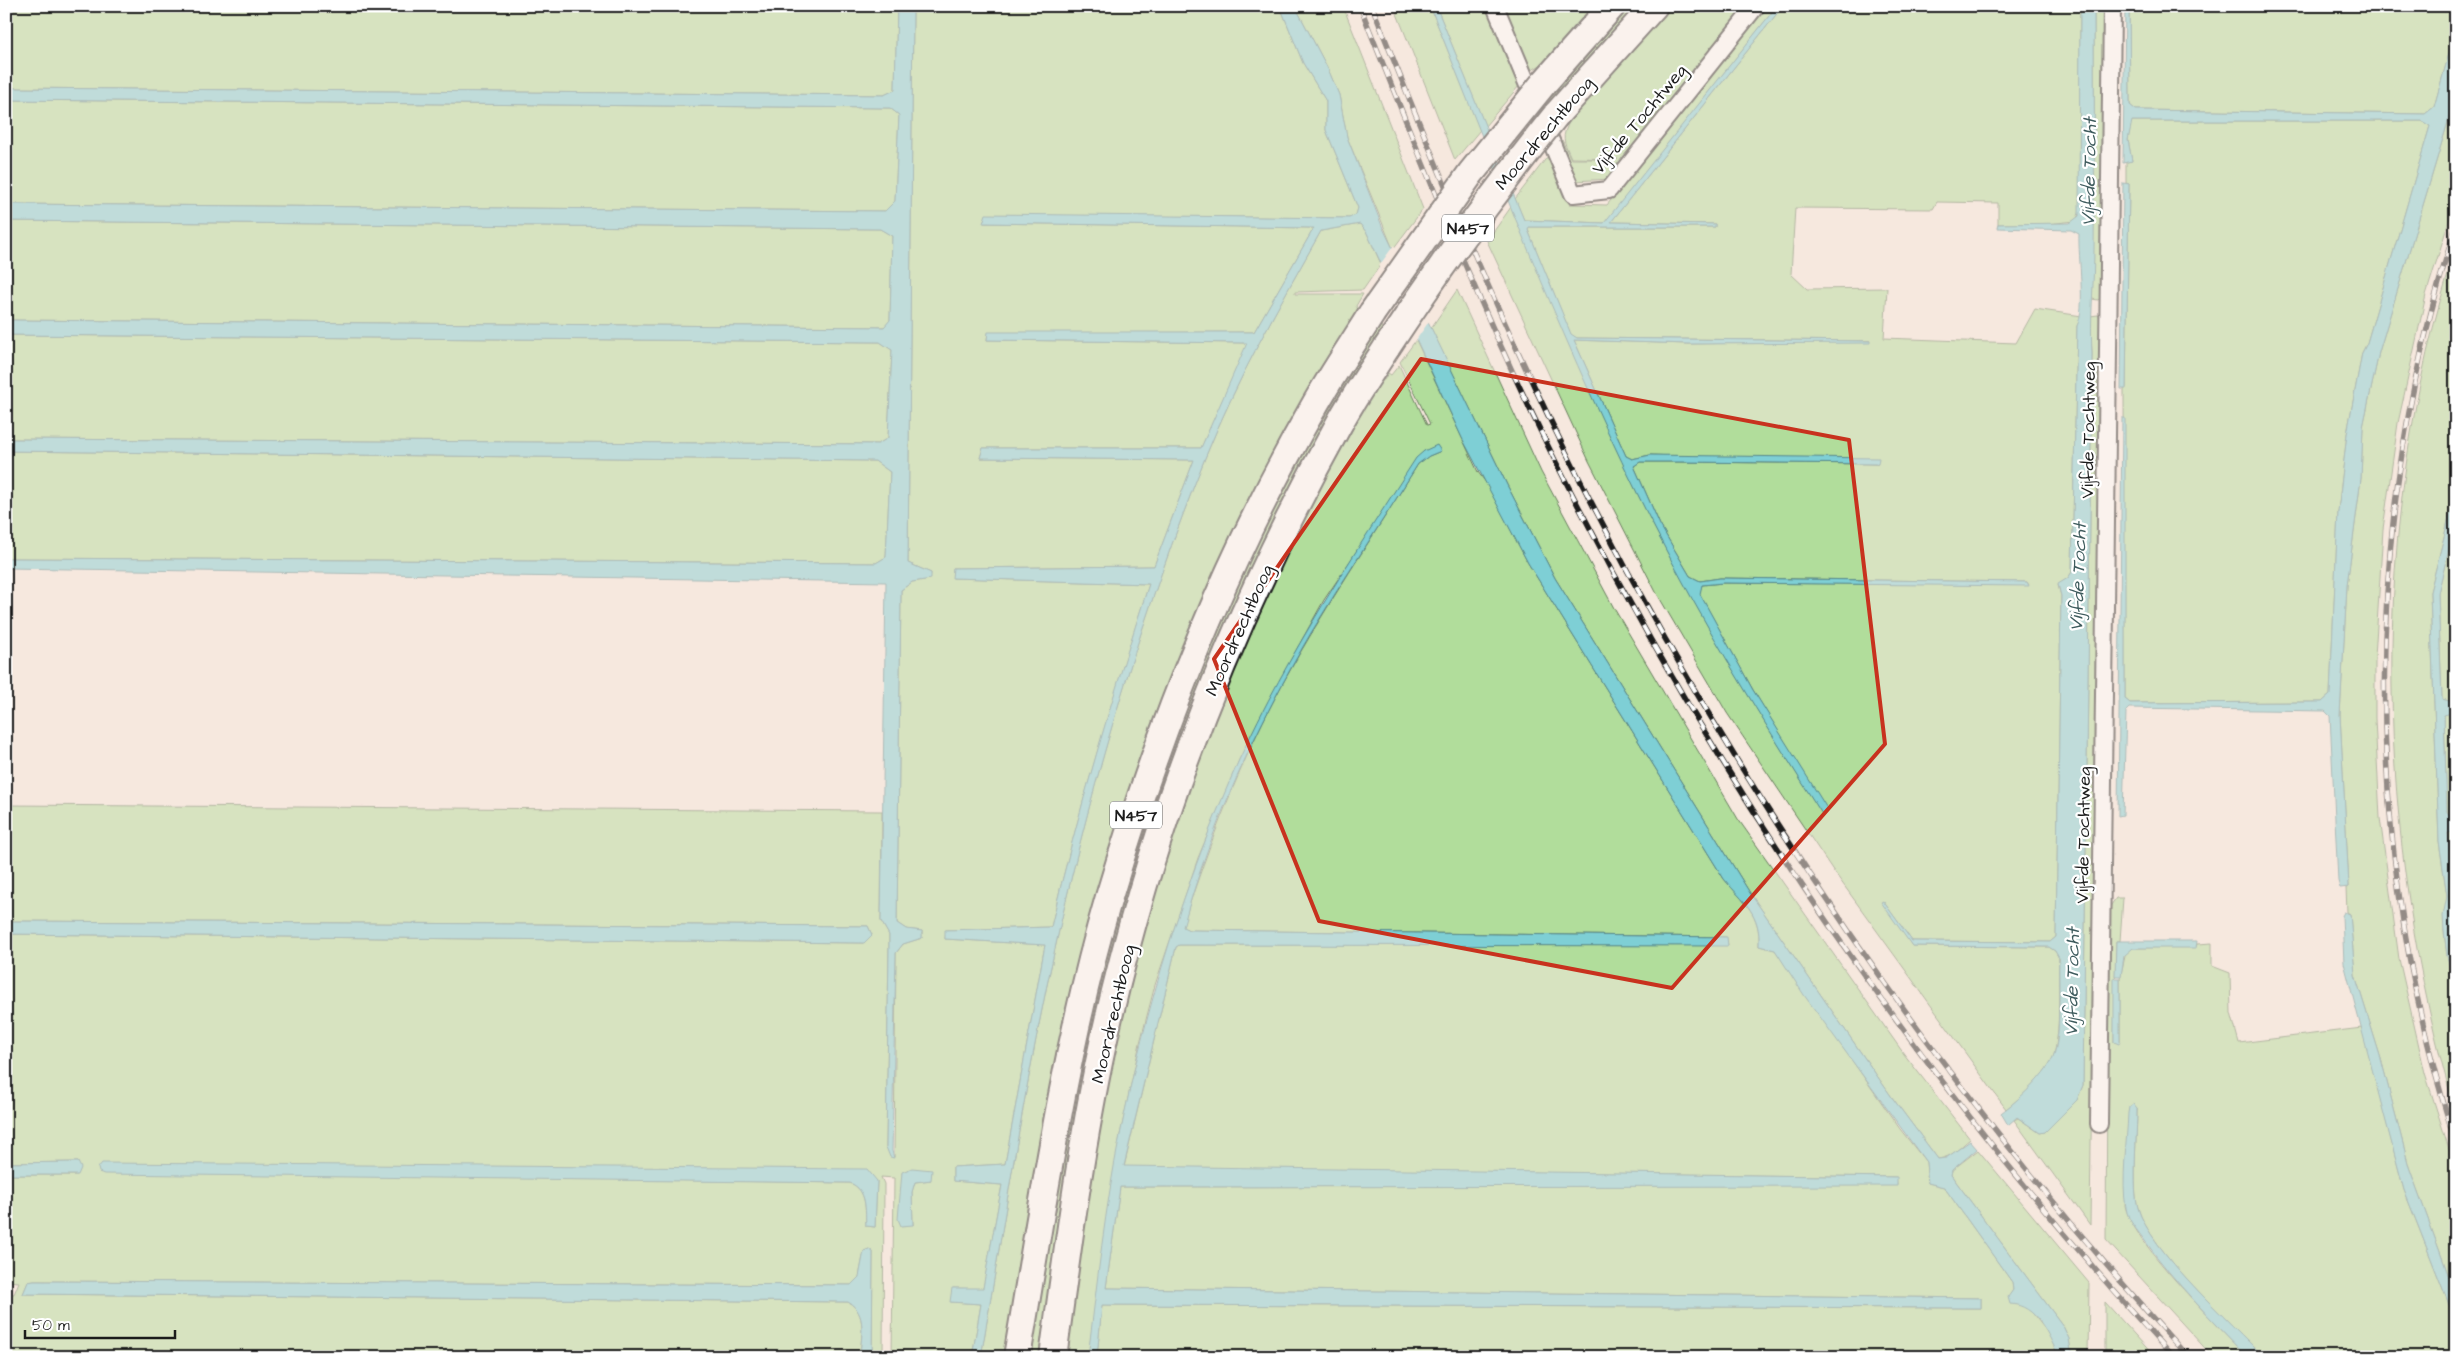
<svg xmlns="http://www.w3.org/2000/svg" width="2462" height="1363" viewBox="0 0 2462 1363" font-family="'Architects Daughter',sans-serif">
<rect width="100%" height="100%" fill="#f6e8de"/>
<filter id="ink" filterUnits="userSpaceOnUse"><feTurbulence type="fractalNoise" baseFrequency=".02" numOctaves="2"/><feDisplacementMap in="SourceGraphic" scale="10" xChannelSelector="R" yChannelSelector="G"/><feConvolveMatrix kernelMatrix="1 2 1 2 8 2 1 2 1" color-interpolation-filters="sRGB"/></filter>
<g filter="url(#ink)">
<!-- green -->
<g fill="#b1dd9b" stroke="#667c5c" fill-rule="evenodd">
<path d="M 6,6 L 897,6 L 895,90 L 884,95 L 6,88 Z"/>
<path d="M 913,6 L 1280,6 L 1303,63 L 1326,101 L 1326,130 L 1358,208 L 1356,215 L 1350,218 L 986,215 L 984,223 L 1314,228 L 1254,332 L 988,333 L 987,340 L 1248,343 L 1201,448 L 983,448 L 980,458 L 1194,460 L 1154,566 L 953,568 L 953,578 L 1149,584 C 1113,697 1078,811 1051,927 L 946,930 L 945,939 L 1045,945 L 1005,1164 L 953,1167 L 953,1181 L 1002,1185 L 983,1289 L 953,1288 L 951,1302 L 981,1304 L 972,1357 L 892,1357 L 894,1178 L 881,1177 L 884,1184 L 883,1357 L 872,1357 L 873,1252 L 869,1249 L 864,1251 L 859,1277 L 851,1285 L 34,1281 L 28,1282 L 23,1294 L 848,1302 C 868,1313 861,1336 860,1357 L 6,1357 L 6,1294 L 14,1294 L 19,1282 L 6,1281 L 6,1175 L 77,1175 L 78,1162 L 6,1163 L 6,934 L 863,943 L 872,935 L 868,926 L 6,921 L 6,805 L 882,811 L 881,921 L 889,935 L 889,949 L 886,1147 L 894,1157 L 896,953 L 903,944 L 922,938 L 922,931 L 906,929 L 897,923 L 901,590 L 912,582 L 930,579 L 931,573 L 908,563 ZM 99,1172 L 877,1181 L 875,1227 L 866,1226 C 865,1210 868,1190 850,1183 ZM 902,1173 L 931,1180 L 915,1182 L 912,1192 L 913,1225 Z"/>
<path d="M 1295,6 L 1343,6 L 1423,209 L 1393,249 L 1347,137 L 1339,95 L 1328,69 Z"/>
<path d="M 1394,6 L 1430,6 L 1480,130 L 1455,160 Z"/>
<path d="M 1436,6 L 1486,6 L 1519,86 L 1485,126 Z"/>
<path d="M 1508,6 L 1596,6 L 1547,61 L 1529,72 L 1506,17 Z"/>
<path d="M 1627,6 L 1638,6 L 1552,104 L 1548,95 Z"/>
<path d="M 1669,6 L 1746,6 L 1610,179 L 1575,181 L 1559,144 L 1562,140 L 1571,159 L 1618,159 L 1571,158 C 1568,150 1562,141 1565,132 C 1574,101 1644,34 1669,6 Z"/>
<path d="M 1765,6 L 1777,6 L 1605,223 L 1524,220 L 1515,199 L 1548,156 L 1569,204 L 1607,205 Z"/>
<path d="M 1783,6 L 2083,6 L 2080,15 L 2080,211 L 2076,221 L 2046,224 L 1998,224 L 1998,203 L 1937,202 L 1933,209 L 1795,208 L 1791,274 L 1807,289 L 1887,288 L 1884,338 L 2016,343 L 2035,309 L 2082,316 L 2077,326 L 2072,572 L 2068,578 L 2058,585 L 2061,596 L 2056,937 L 2050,942 L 1912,941 L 1883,901 L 1912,946 L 2049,947 L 2055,951 L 2059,958 C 2058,985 2061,1030 2054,1055 C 2049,1071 2020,1099 2006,1109 L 1832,869 L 1727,713 L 1656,592 L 1589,461 L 1487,241 L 1511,207 C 1557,314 1601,422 1654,526 C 1704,624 1762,720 1822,813 L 1827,811 L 1753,690 L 1699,593 L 1702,585 L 1723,583 L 2029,585 L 2027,582 L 1720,578 L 1700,581 L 1690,576 L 1660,525 L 1634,466 L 1640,462 L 1680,462 L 1878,464 L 1650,455 L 1632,459 L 1626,456 L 1574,340 L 1688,344 L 1870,341 L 1577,338 L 1571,335 L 1528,230 L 1528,227 L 1715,227 L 1715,224 L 1611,222 Z"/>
<path d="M 2094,6 L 2106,6 L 2101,298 L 2098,300 L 2092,299 L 2094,216 Z"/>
<path d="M 2129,6 L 2456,6 L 2456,29 L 2434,107 L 2425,114 L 2136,110 L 2130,105 Z"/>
<path d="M 2456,95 L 2456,198 L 2426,295 L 2398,423 L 2383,529 L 2375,657 L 2375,719 L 2380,818 L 2399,959 L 2425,1073 L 2456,1171 L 2456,1296 L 2409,1167 L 2381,1059 L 2355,975 L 2350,914 L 2347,912 L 2346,888 L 2349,887 L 2340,715 L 2347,585 L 2361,478 L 2363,427 L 2379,352 Z"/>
<path d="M 6,100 L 890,108 L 899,115 L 895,201 L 885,211 L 6,204 Z"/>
<path d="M 2131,121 L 2422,121 L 2430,126 L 2367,343 L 2362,353 L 2347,434 L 2338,512 L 2330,695 L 2322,702 L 2130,703 L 2125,699 L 2124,389 L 2126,388 L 2129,184 L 2126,183 L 2126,162 L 2132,161 L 2128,140 Z"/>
<path d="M 6,221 L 880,229 L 892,236 L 890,321 L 884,327 L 6,320 Z"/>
<path d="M 1360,224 L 1367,233 L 1381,264 L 1363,290 L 1295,292 L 1295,294 L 1363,294 L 1356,306 L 1358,309 L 1353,322 L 1164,696 L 1006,1357 L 981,1357 C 1005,1216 1026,1074 1058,935 C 1094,773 1143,612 1205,458 C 1237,379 1279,305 1321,231 Z"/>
<path d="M 2456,249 L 2456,490 L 2430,592 L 2439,841 L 2447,896 L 2444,931 L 2447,956 L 2456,986 L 2456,1114 C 2375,839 2366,523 2456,249 Z"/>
<path d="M 1457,290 L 1541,472 L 1615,610 L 1738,819 L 1904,1054 L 1970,1139 C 1960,1147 1953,1157 1938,1159 L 1891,1096 L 1750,893 L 1555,578 L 1507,485 L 1431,328 Z"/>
<path d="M 2098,315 L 2101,319 L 2090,1225 L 2014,1120 L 2018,1118 L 2040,1133 L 2045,1132 L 2077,1100 L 2083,1085 L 2092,354 L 2090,316 Z"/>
<path d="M 1379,322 L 1384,332 L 1198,693 L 1042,1357 L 1028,1357 L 1084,1042 L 1126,877 L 1156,783 L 1232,593 L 1278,499 L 1326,410 Z"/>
<path d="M 6,335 L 880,342 L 892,350 L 888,438 L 878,444 L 6,439 Z"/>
<path d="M 1416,340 L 1478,472 L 1487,484 L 1528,563 L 1724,879 C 1744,902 1761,914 1759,946 L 1775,950 L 1900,1129 L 1926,1162 L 1928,1183 L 1944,1187 L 2012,1282 L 2013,1290 L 2010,1295 L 2030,1310 L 2048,1333 L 2059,1357 L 1097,1357 L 1102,1305 L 1981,1308 L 1981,1298 L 1106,1288 L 1120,1187 L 1897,1185 L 1896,1177 L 1124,1167 L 1176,947 L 1179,945 L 1728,945 L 1726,937 L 1189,930 L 1182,927 C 1209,844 1241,760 1283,683 C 1324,608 1373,537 1418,464 L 1429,456 L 1441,451 L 1424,451 L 1324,600 L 1293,656 L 1239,760 L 1198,858 L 1155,985 L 1140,1043 L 1120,1135 L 1088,1357 L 1064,1357 C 1082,1226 1101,1095 1134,968 C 1166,845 1207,724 1259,609 C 1295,530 1338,455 1381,379 L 1384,380 L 1388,373 L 1391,375 L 1399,365 L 1427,425 L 1430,424 L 1400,362 Z"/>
<path d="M 6,451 L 875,461 L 890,472 L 886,557 L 876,563 L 6,558 Z"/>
<path d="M 2456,520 L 2456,703 L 2442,699 L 2438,593 Z"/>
<path d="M 2450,712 L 2456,712 L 2456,822 L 2447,812 L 2444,715 Z"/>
<path d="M 2450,831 L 2456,831 L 2456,943 L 2453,935 L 2454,896 L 2448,833 Z"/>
<path d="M 2116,898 L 2123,898 L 2120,941 L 2116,941 L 2114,1042 L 2120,1042 L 2120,978 L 2126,952 L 2133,948 L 2196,947 L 2197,944 L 2212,943 L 2212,966 L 2230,973 L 2231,1013 L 2239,1043 L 2362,1028 L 2404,1190 L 2456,1322 L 2456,1357 L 2264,1357 C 2232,1325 2149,1249 2138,1208 C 2132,1186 2137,1134 2137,1109 L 2125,1205 C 2130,1240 2221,1329 2248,1357 L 2213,1357 L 2106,1240 L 2108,914 L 2111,905 Z"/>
<path d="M 1978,1150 L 2089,1283 L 2088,1357 L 2079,1357 L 2071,1352 L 2069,1339 L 2063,1326 L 1951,1175 L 1952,1170 Z"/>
<path d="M 2105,1302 L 2155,1357 L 2105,1357 Z"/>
</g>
<!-- water -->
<g fill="#7ecfd5" stroke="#57878b">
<path d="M 897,6 L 913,6 L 908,563 L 931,573 L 931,579 L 912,582 L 901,590 L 897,923 L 906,929 L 922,931 L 922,938 L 903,944 L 896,953 L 892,1151 L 894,1158 L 890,1157 L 886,1147 L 889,949 L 889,935 L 881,921 L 886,582 L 6,568 L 6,558 L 876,563 L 886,557 L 890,472 L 875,461 L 6,451 L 6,439 L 878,444 L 888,438 L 892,350 L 880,342 L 6,335 L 6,320 L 884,327 L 890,320 L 892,236 L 880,229 L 6,221 L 6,204 L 885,211 L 895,201 L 899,115 L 890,108 L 6,100 L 6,88 L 884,95 L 895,90 Z"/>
<path d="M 1280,6 L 1295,6 L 1328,69 L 1339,95 L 1347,137 L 1382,226 L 1507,485 L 1555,578 L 1750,893 L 1891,1096 L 1938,1159 L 1946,1158 L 1970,1141 L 1977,1149 L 1952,1170 L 1951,1175 L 2063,1326 L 2069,1339 L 2071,1351 L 2079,1357 L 2059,1357 C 2048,1334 2037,1305 2010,1304 L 2008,1297 L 2013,1290 L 2012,1282 L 1944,1187 L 1928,1183 L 1926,1162 L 1804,995 L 1775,950 L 1759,946 C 1761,913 1744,903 1724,879 L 1528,563 L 1462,438 L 1367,233 L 1360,224 L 1321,231 C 1279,305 1237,379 1205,458 C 1143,612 1094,774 1058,935 C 1026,1074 1005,1216 981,1357 L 972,1357 L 981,1304 L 950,1302 L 952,1288 L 983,1288 L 1002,1185 L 953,1181 L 953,1167 L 1005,1164 L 1045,945 L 945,939 L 945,930 L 1051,927 C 1078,811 1112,698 1149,584 L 952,578 L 953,568 L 1154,566 L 1194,460 L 980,458 L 983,448 L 1201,448 L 1247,343 L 987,340 L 988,332 L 1254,332 L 1314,228 L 983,223 L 986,214 L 1349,218 L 1356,215 L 1358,208 L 1326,130 L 1326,101 L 1303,63 Z"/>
<path d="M 1430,6 L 1436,6 L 1524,220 L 1604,223 L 1777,6 L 1783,6 L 1611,222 L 1715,224 L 1715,227 L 1529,227 L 1528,230 L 1571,334 L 1577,338 L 1870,341 L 1870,343 L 1688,344 L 1574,340 L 1626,456 L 1632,459 L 1650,455 L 1879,458 L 1878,464 L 1680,462 L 1640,462 L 1634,466 L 1660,525 L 1690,576 L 1700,581 L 1720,578 L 2027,582 L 2029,586 L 1723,583 L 1702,585 L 1700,594 L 1753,690 L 1828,810 L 1822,814 C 1762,720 1703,624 1653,525 C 1568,357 1500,181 1430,6 Z"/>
<path d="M 2083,6 L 2094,6 C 2094,87 2095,167 2094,248 C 2094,284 2090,318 2092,354 L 2083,1085 L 2077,1100 L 2045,1132 L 2040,1133 L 2017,1117 L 2008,1125 L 2001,1113 C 2018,1100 2044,1077 2053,1057 C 2062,1037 2058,982 2059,958 L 2055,951 L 2049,947 L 1912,946 L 1881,902 L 1883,901 L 1912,941 L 2050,942 L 2056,937 L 2061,596 L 2058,584 L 2068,578 L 2072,572 L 2077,326 C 2086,308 2078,257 2079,234 L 2071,230 L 1997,228 L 1998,224 L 2070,223 L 2079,216 L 2080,15 Z"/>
<path d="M 2125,6 L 2129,6 L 2130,105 L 2136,110 L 2425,114 L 2434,107 L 2456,29 L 2456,95 L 2379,352 L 2363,427 L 2361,478 L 2347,585 L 2340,715 L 2349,887 L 2340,888 L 2338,881 L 2330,716 L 2325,711 L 2129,708 L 2126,711 L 2123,815 L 2118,816 L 2122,418 L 2125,418 L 2125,699 L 2130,703 L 2322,702 L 2330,695 L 2338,512 L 2347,434 L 2362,353 L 2367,343 L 2430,126 L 2422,121 L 2132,121 L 2128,140 L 2132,161 L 2123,163 Z"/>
<path d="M 2123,183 L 2129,184 L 2126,389 L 2121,389 Z"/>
<path d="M 1437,445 L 1441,451 L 1429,456 L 1418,464 C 1383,521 1345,576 1311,633 C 1257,725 1211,825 1183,927 L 1189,930 L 1727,937 L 1728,946 L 1179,945 L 1176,947 L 1124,1166 L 1897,1177 L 1897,1186 L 1120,1187 L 1106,1288 L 1981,1298 L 1981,1308 L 1102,1305 L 1097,1357 L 1088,1357 C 1097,1283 1105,1208 1120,1135 C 1146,1006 1185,880 1239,760 C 1288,653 1353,556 1416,458 L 1424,451 Z"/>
<path d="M 2456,490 L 2456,520 L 2438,593 L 2442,699 L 2456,703 L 2456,712 L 2444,715 L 2447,812 L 2456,822 L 2456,831 L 2448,833 C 2452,885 2456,935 2456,986 L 2447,956 L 2444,931 L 2443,916 L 2447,896 L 2439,841 L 2430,592 Z"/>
<path d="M 2344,912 L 2350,914 L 2355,975 L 2381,1059 L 2409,1167 L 2456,1296 L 2456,1322 L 2404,1190 L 2344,963 L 2342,916 Z"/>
<path d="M 6,921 L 868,926 L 872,935 L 864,943 L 6,934 Z"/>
<path d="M 2116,941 L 2197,941 L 2196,948 L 2133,948 L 2124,956 L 2121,976 L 2115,976 Z"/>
<path d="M 2114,978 L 2120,978 L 2120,1042 L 2119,1044 L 2114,1042 Z"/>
<path d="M 2133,1104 L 2137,1109 C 2137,1134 2132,1187 2138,1208 C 2149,1249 2232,1324 2264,1357 L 2248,1357 C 2212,1320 2175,1283 2145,1241 C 2138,1231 2128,1221 2126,1208 C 2121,1180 2127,1142 2128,1113 L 2129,1107 Z"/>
<path d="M 78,1162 L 81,1168 L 78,1175 L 6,1175 L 6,1163 Z"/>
<path d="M 102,1163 L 867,1169 L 877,1181 L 875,1227 L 866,1226 C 865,1210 868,1190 850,1183 L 104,1174 L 99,1172 L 98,1168 Z"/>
<path d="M 912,1168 L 932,1170 L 931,1180 L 915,1182 L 912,1192 L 913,1225 L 901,1226 L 898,1219 L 902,1172 Z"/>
<path d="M 869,1249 L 873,1252 L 872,1357 L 860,1357 C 861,1336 868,1313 848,1302 L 23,1294 L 28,1282 L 34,1281 L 851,1285 L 859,1277 L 864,1251 Z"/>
</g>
<!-- pier -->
<path fill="#f6e8de" d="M 1394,245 L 1430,320 L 1414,343 L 1379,266 Z"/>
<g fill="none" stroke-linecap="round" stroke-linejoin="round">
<defs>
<g id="street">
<path d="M 1495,6 L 1573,194 L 1609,190 L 1756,6"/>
<path d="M 2099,1124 L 2112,6"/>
</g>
<g id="primary">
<path d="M 1543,84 L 1612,6"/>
<path d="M 1556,115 L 1654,6"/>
<path d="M 1017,1357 C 1043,1203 1065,1047 1109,897 C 1159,729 1225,561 1313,408 C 1331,376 1352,345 1372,313"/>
<path d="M 1053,1357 C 1067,1254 1080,1150 1102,1048 C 1149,830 1231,619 1339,424 C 1353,398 1371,372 1387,347"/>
</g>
</defs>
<!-- street casing -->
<use href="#street" stroke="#1c1c1c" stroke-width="20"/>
<!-- primary casing -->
<use href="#primary" stroke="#1c1c1c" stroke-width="30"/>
<!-- street -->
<use href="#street" stroke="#fff" stroke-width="16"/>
<!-- primary -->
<use href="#primary" stroke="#fff" stroke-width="26"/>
<defs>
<g id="rail">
<path d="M 1360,6 C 1424,167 1487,328 1566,482 C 1727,799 1932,1094 2173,1357"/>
<path d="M 1372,6 C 1435,164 1500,322 1577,474 C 1738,794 1946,1092 2188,1357"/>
<path d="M 2456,226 C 2360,524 2361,845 2456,1144"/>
</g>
</defs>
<!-- rail casing -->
<use href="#rail" stroke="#1c1c1c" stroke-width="5.5"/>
<!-- rail -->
<use href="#rail" stroke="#fff" stroke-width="4" stroke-dasharray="11" stroke-linecap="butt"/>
<defs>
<g id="primary-bridge">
<path d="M 1372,313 L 1471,173 L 1543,84"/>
<path d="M 1387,347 C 1440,266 1496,190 1556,115"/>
</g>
</defs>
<!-- primary-bridge casing -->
<use href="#primary-bridge" stroke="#1c1c1c" stroke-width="30" stroke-linecap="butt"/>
<!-- primary-bridge -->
<use href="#primary-bridge" stroke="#fff" stroke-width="26"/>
</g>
</g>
<!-- marked area -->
<path d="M0 0H2462V1363H0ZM 1421,359 L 1849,440 L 1885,744 L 1672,988 L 1319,921 L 1214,659 Z" fill="#f6e8de" fill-opacity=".55" fill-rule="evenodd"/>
<path fill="none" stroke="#c8321e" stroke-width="4" stroke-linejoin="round" d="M 1421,359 L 1849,440 L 1885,744 L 1672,988 L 1319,921 L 1214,659 Z"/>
<g text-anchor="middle" stroke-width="4.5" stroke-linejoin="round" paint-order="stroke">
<!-- shield labels -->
<g fill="#fff" stroke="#606060" stroke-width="1">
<rect x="1442" y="214.5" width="52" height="27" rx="4"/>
<rect x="1110" y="801.5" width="52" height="27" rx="4"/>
</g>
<g font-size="16" font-weight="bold" fill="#1c1c1c">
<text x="1468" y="234">N457</text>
<text x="1136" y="821">N457</text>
</g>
<!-- street labels -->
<g font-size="18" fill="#1c1c1c" stroke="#fff">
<text transform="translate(1639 119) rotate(-50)" y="6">Vijfde Tochtweg</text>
<text transform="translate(1544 133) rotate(-50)" y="6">Moordrechtboog</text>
<text transform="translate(2088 430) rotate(-89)" y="6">Vijfde Tochtweg</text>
<text transform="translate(1239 630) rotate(-66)" y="6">Moordrechtboog</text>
<text transform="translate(2083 835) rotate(-89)" y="6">Vijfde Tochtweg</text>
<text transform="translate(1113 1014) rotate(-77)" y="6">Moordrechtboog</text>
</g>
<!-- water labels -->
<g font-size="19" font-style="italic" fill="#3e5b5d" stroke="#fff">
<text transform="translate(2088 172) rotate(-89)" y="7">Vijfde Tocht</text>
<text transform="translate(2077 577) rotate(-88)" y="7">Vijfde Tocht</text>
<text transform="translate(2071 982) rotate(-89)" y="7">Vijfde Tocht</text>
</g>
</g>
<!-- margin -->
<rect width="2462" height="1363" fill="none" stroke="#fff" stroke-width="25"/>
<rect x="12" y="12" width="2437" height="1338" fill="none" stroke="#1c1c1c" stroke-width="2" filter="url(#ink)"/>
<!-- scale -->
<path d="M25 1330v8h150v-8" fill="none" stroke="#1c1c1c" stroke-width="2.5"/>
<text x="32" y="1330" font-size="15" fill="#1c1c1c" stroke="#ffffff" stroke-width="4" paint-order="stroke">50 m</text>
</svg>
